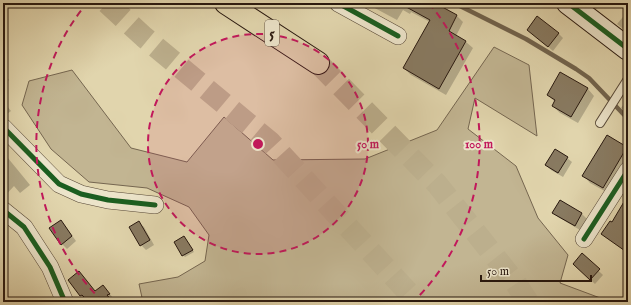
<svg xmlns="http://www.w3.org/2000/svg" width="631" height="305" viewBox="0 0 631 305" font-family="'IM FELL English',serif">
<rect width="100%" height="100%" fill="#e1d5ad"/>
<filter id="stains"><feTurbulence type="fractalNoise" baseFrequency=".005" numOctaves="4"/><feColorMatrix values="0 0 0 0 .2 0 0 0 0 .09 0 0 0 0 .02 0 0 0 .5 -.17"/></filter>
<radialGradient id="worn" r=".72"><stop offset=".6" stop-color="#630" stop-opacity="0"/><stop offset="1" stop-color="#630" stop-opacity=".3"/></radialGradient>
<!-- green -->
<path fill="#c2b592" stroke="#756650" d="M 494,47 L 529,65 L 537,136 L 475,98 L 468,129 L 516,166 L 538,218 L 568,255 L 560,283 L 611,302 L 143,302 L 139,284 L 178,277 L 205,261 L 209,235 L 189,207 L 147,188 L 89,182 L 51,149 L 22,105 L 29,81 L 72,70 L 131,148 L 187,162 L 224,117 L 273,160 L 365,159 L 437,130 Z"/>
<!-- shadow -->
<g fill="#0003">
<path d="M 368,3 L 422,3 L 456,15 L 463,22 L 456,36 L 466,42 L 473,48 L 446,95 L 411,75 L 404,68 L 430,22 L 411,12 L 410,14 L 403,10 L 397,20 L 371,6 Z"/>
<path d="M 589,3 L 601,3 L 596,9 Z"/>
<path d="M 628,11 L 628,33 L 617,24 Z"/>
<path d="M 528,30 L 558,33 L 563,38 L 553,51 Z"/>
<path d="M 3,73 L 9,80 L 3,86 Z"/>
<path d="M 561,73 L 588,89 L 594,96 L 578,123 L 560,113 L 553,106 L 555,102 L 548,95 Z"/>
<path d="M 628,98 L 628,114 L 621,108 Z"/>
<path d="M 3,101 L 11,111 L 3,117 Z"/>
<path d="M 627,147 L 628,149 L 628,163 L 610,194 L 590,183 L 584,176 Z"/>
<path d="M 3,152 L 30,185 L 20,193 L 14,186 L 3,198 Z"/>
<path d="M 567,158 L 572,162 L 563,177 L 551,170 L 546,165 Z"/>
<path d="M 560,201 L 582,214 L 587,219 L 580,230 L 558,217 L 553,213 Z"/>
<path d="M 61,221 L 65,226 L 76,241 L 67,249 L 62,244 L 51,229 Z"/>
<path d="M 139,223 L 144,227 L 154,245 L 146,250 L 141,245 L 131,228 Z"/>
<path d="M 184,237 L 194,252 L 185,257 L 183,255 Z"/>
<path d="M 584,257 L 603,275 L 595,284 L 574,264 Z"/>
<path d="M 79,272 L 95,292 L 103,286 L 114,299 L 111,301 L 112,302 L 86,302 L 69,280 Z"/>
</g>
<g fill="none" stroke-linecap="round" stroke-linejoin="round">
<!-- stream -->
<path stroke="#71634d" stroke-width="4.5" d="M 454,3 L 526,39 L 576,69 L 589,78 L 628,119"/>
</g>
<!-- building -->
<g fill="#887a61" stroke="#28180f">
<path d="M 399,3 L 435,3 L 457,15 L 449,31 L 466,41 L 439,89 L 403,68 L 430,20 Z"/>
<path d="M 537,16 L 559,33 L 548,47 L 527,30 Z"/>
<path d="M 560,72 L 588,88 L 571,117 L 552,106 L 555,100 L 547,95 Z"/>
<path d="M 607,135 L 627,147 L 603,188 L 582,176 Z"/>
<path d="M 555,149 L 568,157 L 558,173 L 545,165 Z"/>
<path d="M 628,195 L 628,253 L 601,234 L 610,221 L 612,222 Z"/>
<path d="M 560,200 L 582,213 L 575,226 L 552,213 Z"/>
<path d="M 61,220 L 72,236 L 61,245 L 49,228 Z"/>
<path d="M 139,221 L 150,240 L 140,246 L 129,227 Z"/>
<path d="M 184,236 L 193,250 L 182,256 L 174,242 Z"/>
<path d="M 582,253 L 600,269 L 590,280 L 573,264 Z"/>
<path d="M 79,271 L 95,291 L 103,285 L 110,294 L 107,295 L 113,302 L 80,302 L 85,298 L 82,295 L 80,296 L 68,280 Z"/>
</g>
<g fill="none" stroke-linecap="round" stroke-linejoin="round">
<!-- highway-tunnel -->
<g stroke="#bcaf8d" stroke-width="22" stroke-dasharray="22 11" stroke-linecap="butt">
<path d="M 107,3 L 144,37 L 270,142 L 417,302"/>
<path d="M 318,63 L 437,184 L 515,282 L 528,302"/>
</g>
<defs>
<path id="lane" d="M 600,123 L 628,79"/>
<g id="street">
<path d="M 338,3 L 398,36"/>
<path d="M 3,127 L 59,184 L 81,194 L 108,200 L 155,205"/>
<path d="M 3,210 L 24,227 L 50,267 L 65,302"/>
<path d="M 584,239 L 628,170"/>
</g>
<path id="secondary" d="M 568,3 L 628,49"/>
<path id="highway" d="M 226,3 L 318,63"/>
</defs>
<!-- lane casing -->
<use href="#lane" stroke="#564736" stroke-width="10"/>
<!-- street casing -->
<use href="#street" stroke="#564736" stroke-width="18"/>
<!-- secondary casing -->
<use href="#secondary" stroke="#28180f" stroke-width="24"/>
<!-- highway casing -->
<use href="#highway" stroke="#28180f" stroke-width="24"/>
<!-- lane -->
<use href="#lane" stroke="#ece4ca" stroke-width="8"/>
<!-- street -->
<use href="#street" stroke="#ece4ca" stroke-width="17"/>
<!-- secondary -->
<use href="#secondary" stroke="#ece4ca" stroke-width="22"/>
<!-- highway -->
<use href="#highway" stroke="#e1d5ad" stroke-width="22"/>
<defs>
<g id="cycleway">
<path d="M 338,3 L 398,36"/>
<path d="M 568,3 L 628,49"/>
<path d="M 3,127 L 59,184 L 81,194 L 108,200 L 155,205"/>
<path d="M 3,210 L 24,227 L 50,267 L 65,302"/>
<path d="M 584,239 L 628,170"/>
</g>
</defs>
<!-- cycleway casing -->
<use href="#cycleway" stroke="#ece4ca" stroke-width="8"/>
<!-- cycleway -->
<use href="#cycleway" stroke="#1b5e20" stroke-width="5"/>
</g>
<!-- distance rings -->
<circle cx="258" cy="144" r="110" fill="#c2185b" fill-opacity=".12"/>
<g fill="none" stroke="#c2185b" stroke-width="2" stroke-dasharray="7 5">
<circle cx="258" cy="144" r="110"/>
<path d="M103 302A221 221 0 0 1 87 3M429 3A221 221 0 0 1 413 302"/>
</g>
<g text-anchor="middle" stroke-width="4" stroke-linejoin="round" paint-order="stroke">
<!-- shield labels -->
<rect fill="#ece4ca" stroke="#635547" stroke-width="1" x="265" y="20" width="14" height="26" rx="3"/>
<g font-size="15" font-weight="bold" fill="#28180f">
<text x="272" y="38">5</text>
</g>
</g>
<circle cx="258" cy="144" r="6" fill="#c2185b" stroke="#ece4ca" stroke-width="2"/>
<g font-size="12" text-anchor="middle" font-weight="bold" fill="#c2185b" stroke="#ece4ca" stroke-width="4" stroke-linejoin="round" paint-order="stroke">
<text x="368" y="148">50 m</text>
<text x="479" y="148">100 m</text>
</g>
<!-- margin -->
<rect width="631" height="305" fill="none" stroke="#e1d5ad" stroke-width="16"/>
<rect x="4" y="4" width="623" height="297" fill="none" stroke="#28180f" stroke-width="2"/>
<rect x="8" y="8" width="615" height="289" fill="none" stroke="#28180f"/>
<!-- scale -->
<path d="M481 275v6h110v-6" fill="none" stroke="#28180f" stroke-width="2"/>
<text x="487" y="275" font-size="12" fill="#28180f" stroke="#ece4ca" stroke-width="3" paint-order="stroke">50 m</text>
<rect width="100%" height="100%" filter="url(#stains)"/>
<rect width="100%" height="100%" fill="url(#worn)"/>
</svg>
